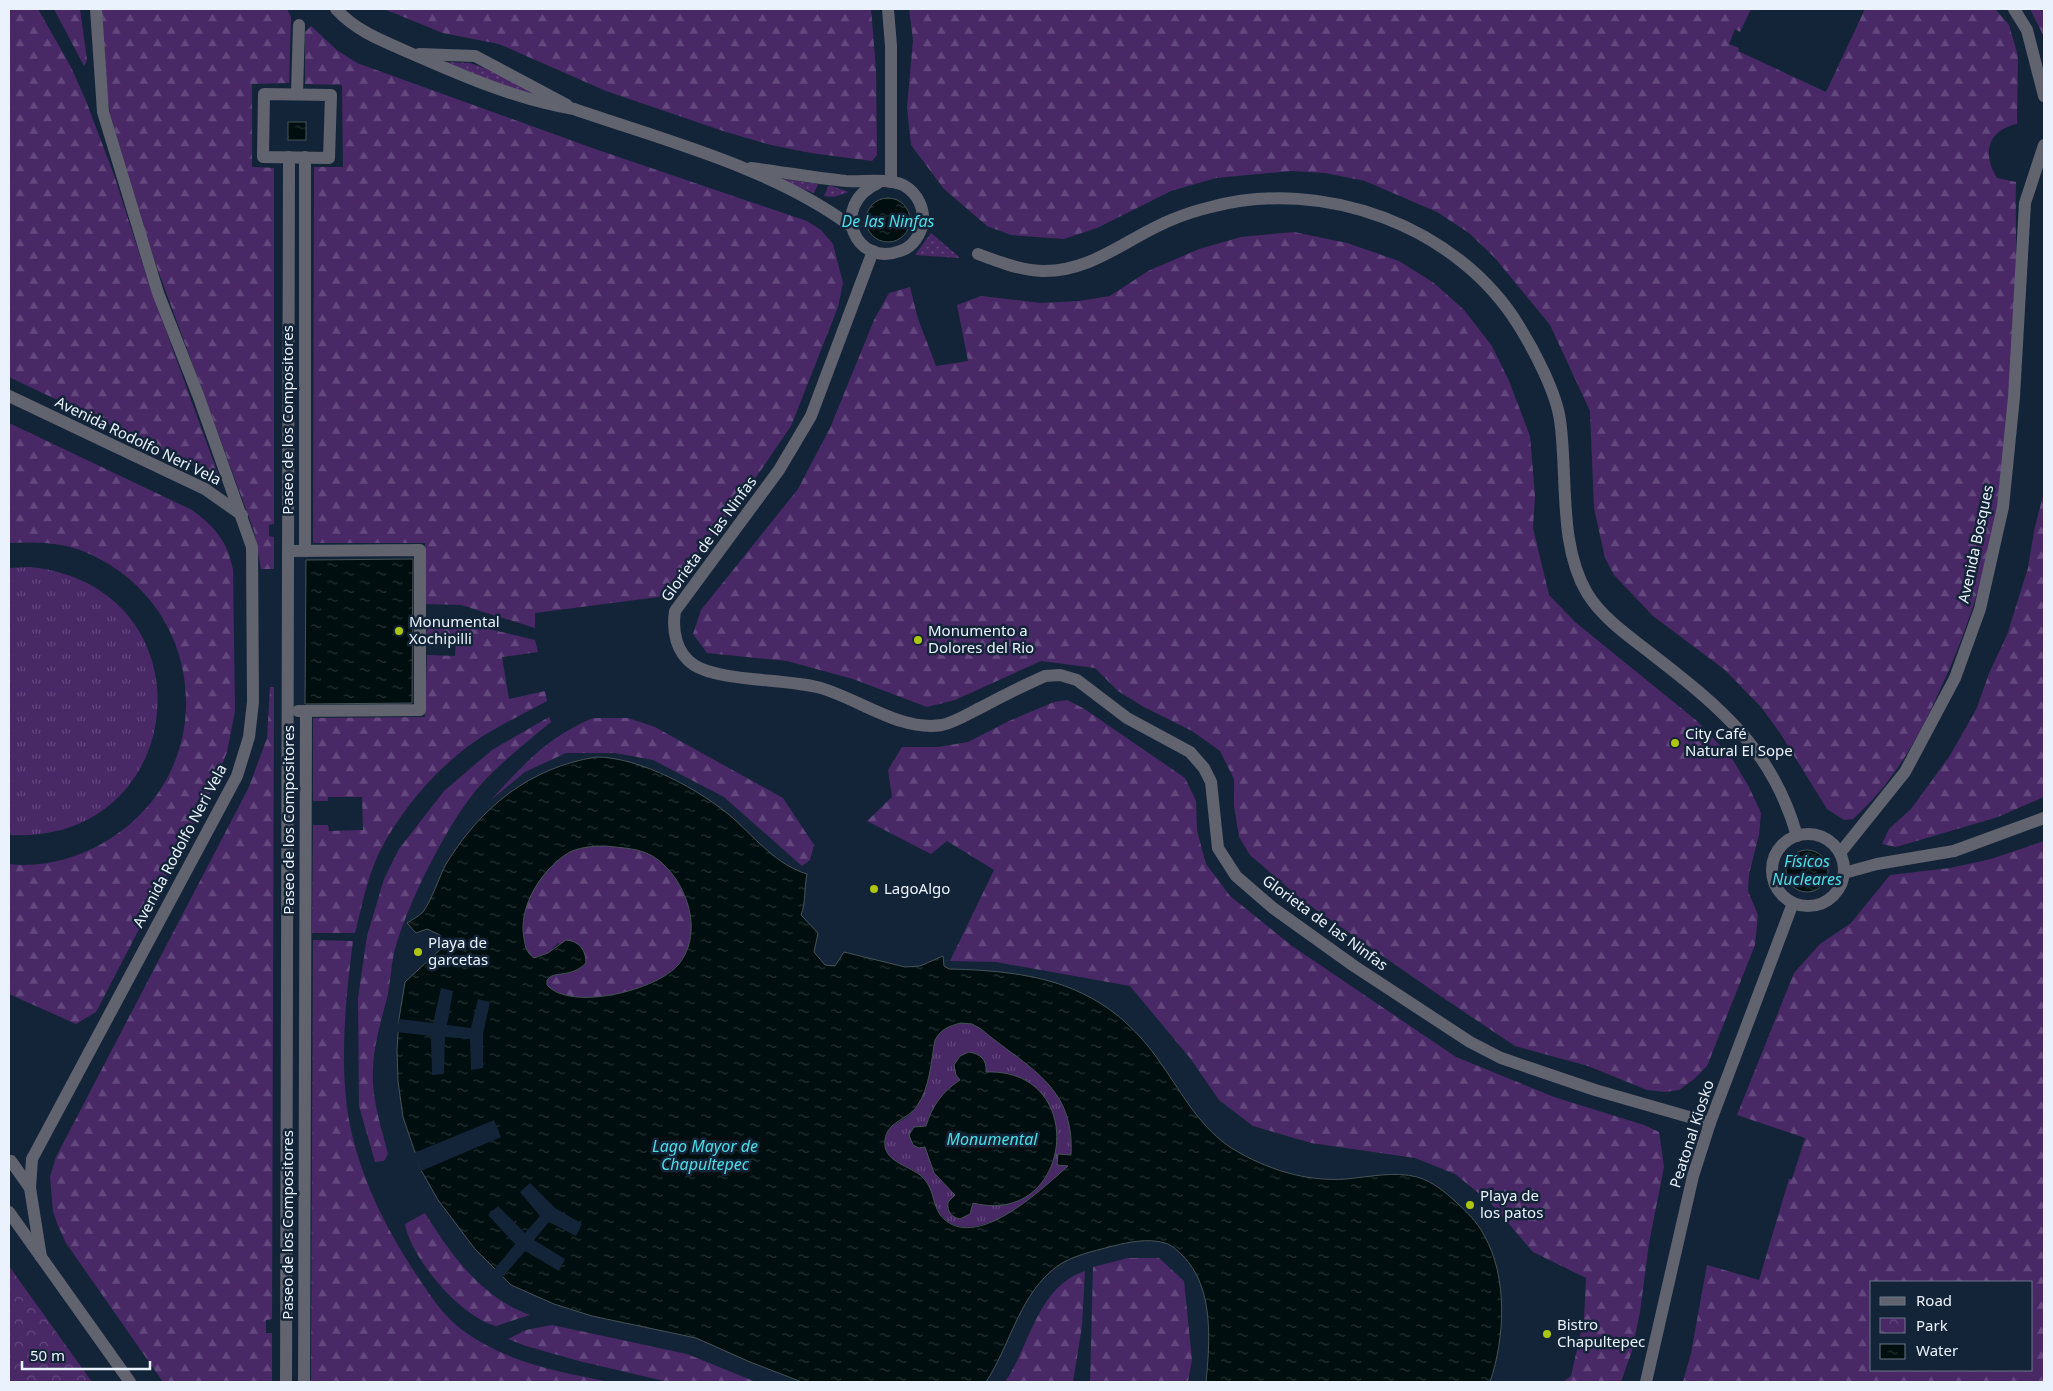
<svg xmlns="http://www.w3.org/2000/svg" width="2053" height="1391" viewBox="0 0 2053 1391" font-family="'Noto Sans',sans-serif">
<defs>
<pattern id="grass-tufts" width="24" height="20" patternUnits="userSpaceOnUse" patternTransform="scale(1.25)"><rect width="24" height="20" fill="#492866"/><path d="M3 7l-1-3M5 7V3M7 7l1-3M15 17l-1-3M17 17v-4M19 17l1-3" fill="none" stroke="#63487d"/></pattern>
<pattern id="forest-firs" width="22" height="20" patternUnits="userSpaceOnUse" patternTransform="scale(1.25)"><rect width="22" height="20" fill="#492866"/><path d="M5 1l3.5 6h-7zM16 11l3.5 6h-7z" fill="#63487d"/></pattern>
<pattern id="park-crowns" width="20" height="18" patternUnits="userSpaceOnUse" patternTransform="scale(1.25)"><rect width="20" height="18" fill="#492866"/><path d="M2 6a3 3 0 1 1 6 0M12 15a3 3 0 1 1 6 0" fill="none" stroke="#63487d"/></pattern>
<pattern id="garden-dots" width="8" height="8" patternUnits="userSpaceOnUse" patternTransform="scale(1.25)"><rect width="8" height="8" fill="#492866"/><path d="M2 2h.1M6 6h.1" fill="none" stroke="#63487d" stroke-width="1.8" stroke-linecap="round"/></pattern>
<pattern id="water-ripples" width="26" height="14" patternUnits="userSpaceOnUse" patternTransform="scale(1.25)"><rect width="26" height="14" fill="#000e0f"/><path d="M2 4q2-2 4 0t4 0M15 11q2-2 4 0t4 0" fill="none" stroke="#253233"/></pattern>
</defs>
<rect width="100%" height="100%" fill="#142438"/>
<!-- grass -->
<g fill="url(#grass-tufts)">
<path d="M 30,567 C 214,586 192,845 9,835 L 9,568 Z"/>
<path d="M 961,1023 L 972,1024 L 981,1029 C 1028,1068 1075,1085 1071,1155 L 1058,1154 L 1069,1166 C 1058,1175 1049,1186 1038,1194 C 1017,1211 966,1243 943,1217 C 931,1204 935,1187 920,1176 C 907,1166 883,1161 885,1141 C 886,1126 897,1124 907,1117 C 913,1113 922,1096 925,1088 C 931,1074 932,1056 935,1040 C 941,1029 949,1026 961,1023 Z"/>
</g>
<!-- forest -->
<g fill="url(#forest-firs)" fill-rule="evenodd">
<path d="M 9,9 L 38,9 L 71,67 L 86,101 L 114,175 L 149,284 L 219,477 L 9,377 Z"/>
<path d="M 54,9 L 80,9 L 87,60 L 84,66 Z"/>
<path d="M 100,9 L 287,9 L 291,17 L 289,83 L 252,84 L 252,167 L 274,168 L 274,524 L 269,525 L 269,536 L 274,537 L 274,569 L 261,569 L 254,531 L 141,224 L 110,115 L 104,68 Z"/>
<path d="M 384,9 L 871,9 L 876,69 L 877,155 L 872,161 L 811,153 L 771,145 L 726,132 L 606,91 L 499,44 L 443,33 Z"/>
<path d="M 909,9 L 1751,9 L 1740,32 L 1735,29 L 1729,44 L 1739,48 L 1738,51 L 1826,92 L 1865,9 L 1995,9 L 2009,25 L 2018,56 L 2017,124 C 1987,130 1982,154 1997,178 L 2016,182 C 2015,213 2017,245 2016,276 C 2013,356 2010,438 1996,517 C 1985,577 1965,637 1939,692 C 1918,739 1892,784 1853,819 L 1844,820 L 1827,809 L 1780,733 L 1761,707 L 1725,670 L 1653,616 L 1614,575 L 1605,558 L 1594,508 L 1590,411 L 1550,325 L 1495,258 L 1469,233 L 1437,212 L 1365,181 L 1325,173 L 1292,171 L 1216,178 L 1171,191 L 1097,228 L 1064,239 L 1011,235 L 987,226 L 944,189 L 911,145 L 907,108 L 913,40 Z"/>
<path d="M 2030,9 L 2044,9 L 2044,37 Z"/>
<path d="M 311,26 L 338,51 L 357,63 L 598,150 L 807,221 L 821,230 L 833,244 L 843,283 L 838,307 L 791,426 L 752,483 L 666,596 L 535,613 L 535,628 L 461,605 L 426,604 L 425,543 L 313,543 L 314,167 L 343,167 L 342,85 L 305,84 L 305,32 Z"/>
<path d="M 1294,232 L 1347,243 L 1399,261 L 1434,283 L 1464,310 L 1492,346 L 1509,381 L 1530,436 L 1535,496 L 1533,528 L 1549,595 L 1575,622 L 1697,721 L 1731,757 L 1749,787 L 1761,813 L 1759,835 L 1749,874 L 1748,891 L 1758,915 L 1755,945 L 1707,1066 L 1694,1079 L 1679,1090 L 1665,1092 L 1647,1090 L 1588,1066 L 1515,1046 L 1436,993 L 1302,900 L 1250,855 L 1239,837 L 1234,806 L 1234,779 L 1220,751 L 1192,731 L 1144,707 L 1118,691 L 1095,668 L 1041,661 L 955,700 L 927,707 L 853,679 L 787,661 L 707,653 L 693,634 L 701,610 L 798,489 L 830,428 L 874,320 L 889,293 L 910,287 L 918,319 L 936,366 L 968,361 L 957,305 L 981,296 L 1041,303 L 1079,301 L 1110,296 L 1148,271 L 1199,249 L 1241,237 Z"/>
<path d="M 9,423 L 192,510 C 215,527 228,542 233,570 L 235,711 L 227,752 L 213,787 L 96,1012 L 76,1024 L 9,994 L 9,864 C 40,868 76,859 103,843 C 224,774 210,600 80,550 C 57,542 32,542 9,543 Z"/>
<path d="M 2044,492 L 2044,797 L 1998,817 L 1896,847 L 1882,844 L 1889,829 L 1911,809 L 1949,757 L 1976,710 L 1990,671 L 2007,635 L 2028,568 L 2034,531 Z"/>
<path d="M 426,619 L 456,621 L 535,640 L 538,652 L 502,657 L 509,699 L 545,691 L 547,701 C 516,718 482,733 455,757 C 425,782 397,817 379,853 C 367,878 362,906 355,933 L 312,933 L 313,825 L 328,825 L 329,831 L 363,830 L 362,797 L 328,797 L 328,801 L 313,801 L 313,718 L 425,717 L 427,655 L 455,656 L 456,639 L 427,639 Z"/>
<path d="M 270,687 L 274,687 L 272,1319 L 266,1320 L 266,1333 L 272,1333 L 272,1382 L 163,1382 L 66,1243 L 57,1223 L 53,1211 L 50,1177 L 56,1157 L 249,787 L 267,738 Z"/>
<path d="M 1067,700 L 1083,708 L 1185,778 L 1196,801 L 1197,831 L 1206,864 L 1230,896 L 1292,946 L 1456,1057 L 1554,1097 L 1644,1125 L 1659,1132 L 1664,1167 L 1649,1243 L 1640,1312 L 1632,1351 L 1621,1382 L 1563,1382 L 1571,1376 L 1584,1319 L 1586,1278 L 1533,1252 L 1491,1203 L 1455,1174 L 1415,1158 L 1311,1143 L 1253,1126 L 1219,1100 L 1190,1058 L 1130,986 L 996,962 L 950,961 L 994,870 L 947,841 L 931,854 L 867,821 L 892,797 L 888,770 L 902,747 L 938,747 L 968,742 L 1009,721 L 1054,702 Z"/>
<path d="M 549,717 L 551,722 C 528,741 504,760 483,782 C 449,819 411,897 396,945 C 391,962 391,981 387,998 C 381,1022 374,1043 373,1068 C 371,1097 381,1126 388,1154 L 384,1161 L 375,1162 L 359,1106 L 358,998 L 367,936 L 384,879 L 399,849 L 444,791 L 492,750 Z"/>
<path d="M 593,718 L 628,718 L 655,727 L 783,798 L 814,845 L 810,860 L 802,866 L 724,797 L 653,760 L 615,753 L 566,753 L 525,772 L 491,800 C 525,763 546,738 593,718 Z"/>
<path d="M 2044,841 L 2044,1382 L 1683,1382 L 1691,1353 L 1707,1265 L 1759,1280 L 1789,1179 L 1792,1179 L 1805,1138 L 1737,1115 L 1794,973 L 1820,944 L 1851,923 L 1890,875 L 1950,868 L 1991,859 ZM 1872,1282 L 2032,1282 L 2032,1370 L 1872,1370 Z"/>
<path d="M 606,846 C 622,848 640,848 654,857 C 686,878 705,931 679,964 C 658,990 571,1012 547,985 L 547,980 C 555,970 570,979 586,963 L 558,943 L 548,953 L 534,958 L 529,954 C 513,920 534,875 565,855 C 577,847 593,846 606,846 Z"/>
<path d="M 313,940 L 353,941 C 346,995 340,1053 347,1108 C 355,1164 380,1218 410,1265 C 425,1288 442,1316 465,1332 C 508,1363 560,1372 610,1382 L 311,1382 Z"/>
<path d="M 425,1213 C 451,1255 482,1298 530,1315 L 496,1326 C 462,1318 411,1259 405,1224 Z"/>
<path d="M 1128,1258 L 1159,1258 L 1184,1281 L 1192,1360 L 1188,1382 L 1090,1382 L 1093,1267 Z"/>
<path d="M 1085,1271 L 1082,1326 L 1073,1382 L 1005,1382 C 1031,1344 1037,1287 1085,1271 Z"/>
<path d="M 552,1325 L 687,1354 L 756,1382 L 668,1382 L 579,1361 L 526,1346 L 508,1339 L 526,1330 Z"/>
</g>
<!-- park -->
<path fill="url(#park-crowns)" d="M 9,1266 L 92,1382 L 9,1382 Z"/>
<!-- garden -->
<g fill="url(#garden-dots)">
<path d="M 446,62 L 470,63 L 484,68 L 551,98 L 552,102 L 445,65 Z"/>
<path d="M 784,179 L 818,184 L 814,193 L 784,182 Z"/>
<path d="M 829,185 L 849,192 L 834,197 L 824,196 Z"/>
<path d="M 931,233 L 958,256 L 959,258 L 915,255 Z"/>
</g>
<!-- water -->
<g fill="url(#water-ripples)" stroke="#465356" fill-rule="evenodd">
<rect x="288" y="122" width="18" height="18"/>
<circle cx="888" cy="220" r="22"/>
<path d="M 413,559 L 412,703 L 305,704 L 306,560 Z"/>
<path d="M 596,757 C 640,757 701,790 734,819 C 756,839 777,865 807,874 C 804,888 806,903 801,915 L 818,933 L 814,952 L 825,965 L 835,966 L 844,952 L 905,967 L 920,966 L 943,956 L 944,966 L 949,969 C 1040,971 1108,985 1162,1065 C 1183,1095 1201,1129 1233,1149 C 1266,1169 1306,1182 1346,1179 C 1368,1177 1395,1171 1417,1177 C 1432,1181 1445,1192 1456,1202 C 1467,1212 1477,1222 1484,1235 C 1508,1277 1505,1338 1490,1382 L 1206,1382 C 1210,1342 1214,1287 1183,1256 C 1178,1251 1172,1245 1165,1243 C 1148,1238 1129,1242 1113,1246 C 1091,1252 1067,1256 1050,1272 C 1018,1301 1009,1347 986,1382 L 802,1382 L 750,1362 L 696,1338 L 592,1316 L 554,1304 L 511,1285 L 475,1249 L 438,1200 L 421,1170 L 403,1117 L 398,1081 L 397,1050 L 399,1019 L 405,982 L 444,946 L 440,935 L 427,929 L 416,933 L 407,923 C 412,920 419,916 423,912 C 433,898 438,879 446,864 C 481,807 529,768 596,757 ZM 606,846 C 622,848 640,848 654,857 C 686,878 705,931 679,964 C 658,990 571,1012 547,985 L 547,980 C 554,970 570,979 586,963 C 586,950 579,941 566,940 L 548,953 L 534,958 C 527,953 525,947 524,938 C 518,908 540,872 565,855 C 576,847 593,846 606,846 ZM 961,1023 L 972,1024 L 981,1029 C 1027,1068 1075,1085 1071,1155 L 1058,1154 L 1057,1165 L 1068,1166 C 1043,1188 980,1249 945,1220 C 930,1207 937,1189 920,1175 C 907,1165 882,1161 885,1140 C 887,1121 908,1120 917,1106 C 930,1088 931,1061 935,1040 C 941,1029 949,1026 961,1023 Z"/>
<circle cx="1807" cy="871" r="21"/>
<path d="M 969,1052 C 981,1054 987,1060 986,1072 C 1091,1068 1073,1228 973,1203 L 970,1214 L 960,1219 C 951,1217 947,1212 948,1202 L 955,1195 L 934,1173 L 925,1147 L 919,1148 L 913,1145 L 909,1135 L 914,1127 L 926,1126 C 932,1106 942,1092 960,1080 L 956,1075 L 954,1065 L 960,1056 Z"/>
</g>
<!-- pier -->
<g fill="#142438">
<path d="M 441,988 L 453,991 L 447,1025 L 471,1028 L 478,999 L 490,1002 L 483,1034 L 483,1068 L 471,1070 L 470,1039 L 445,1037 L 444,1074 L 432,1075 L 431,1036 L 397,1032 L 399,1019 L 433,1023 Z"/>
<path d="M 494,1120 L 501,1137 L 421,1171 L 414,1153 Z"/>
<path d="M 530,1183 L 555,1208 L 582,1224 L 576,1236 L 549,1222 L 534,1240 L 565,1259 L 559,1271 L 525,1251 L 502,1278 L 494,1270 L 515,1244 L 488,1215 L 498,1206 L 525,1233 L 540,1216 L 520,1192 Z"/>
</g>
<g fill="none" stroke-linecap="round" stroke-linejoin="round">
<!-- minor -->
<g stroke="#61636f" stroke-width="12">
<path d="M 336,9 C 358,33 386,42 415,55 C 465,77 519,100 574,109 C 666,141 773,168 852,227"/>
<path d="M 888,9 L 891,46 L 891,182"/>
<path d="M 2014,9 L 2027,30 L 2044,96"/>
<path d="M 419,54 L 475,56 L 567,105"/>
<path d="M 264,94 L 331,95 L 329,158 L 263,157 Z"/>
<path d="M 297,94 L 299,25"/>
<path d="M 751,168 C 783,172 814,178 846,181 C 863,182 887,178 903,185 C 918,193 926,210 922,227 C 918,238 911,248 900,251 C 856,268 828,206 878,183"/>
<path d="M 873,251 L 811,416 L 779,470 L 675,611 C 672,631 676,653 694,665 C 718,681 785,679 817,687 C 857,697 899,732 942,725 C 956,722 971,712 984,706 C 1004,695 1025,685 1045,676 L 1060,675 L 1077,680 L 1127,718 L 1190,752 L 1204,768 L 1211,782 L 1218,848 L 1236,876 L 1273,908 L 1354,966 L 1470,1042 L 1501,1058 L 1595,1090 L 1710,1123"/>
<path d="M 978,254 C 999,262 1020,270 1042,271 C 1092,272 1127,238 1171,220 C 1183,215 1198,210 1211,207 C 1323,177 1458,226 1519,326 C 1534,350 1556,392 1560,420 C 1568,475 1558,544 1587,593 C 1602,618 1630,637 1653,655 C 1720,707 1773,750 1797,836"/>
<path d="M 9,396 L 205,489 L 242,515"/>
<path d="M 288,551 L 420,550 L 420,710 L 298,711"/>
<path d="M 305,551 L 305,157"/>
<circle cx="1808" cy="870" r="36"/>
<path d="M 1840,853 L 1905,772 L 1955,678 L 1980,609 L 2003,507 L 2014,397 L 2025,203 L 2044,145"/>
<path d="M 1844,873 L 1877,864 L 1954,851 L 2044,818"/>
<path d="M 11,1161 L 30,1188"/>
<path d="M 9,1212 L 130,1382"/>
<path d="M 41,1257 L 30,1188 L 32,1159 L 237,776 L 249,737 L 253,702 L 252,547 L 198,395 L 158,293 L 103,112 L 96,9"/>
<path d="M 286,1382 L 289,157"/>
<path d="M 304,1382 L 306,711"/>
<path d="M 1646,1382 L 1693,1176 L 1710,1123 L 1793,903"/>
</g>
</g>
<!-- markers -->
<g fill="#adc610" stroke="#142438" stroke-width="2">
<circle cx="399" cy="631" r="5"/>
<circle cx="918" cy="640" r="5"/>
<circle cx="1675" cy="743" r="5"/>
<circle cx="874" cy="889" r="5"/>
<circle cx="418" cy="952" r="5"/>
<circle cx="1470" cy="1205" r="5"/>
<circle cx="1547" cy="1334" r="5"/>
</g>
<g text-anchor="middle" stroke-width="5" stroke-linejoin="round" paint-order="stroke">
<!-- street labels -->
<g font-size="15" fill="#eaf3fd" stroke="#142438">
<text transform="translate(288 420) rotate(-90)" y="5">Paseo de los Compositores</text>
<text transform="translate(138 441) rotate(26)" y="5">Avenida Rodolfo Neri Vela</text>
<text transform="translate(709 539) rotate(-54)" y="5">Glorieta de las Ninfas</text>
<text transform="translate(1976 544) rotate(-78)" y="5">Avenida Bosques</text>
<text transform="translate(289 820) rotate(-90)" y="5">Paseo de los Compositores</text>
<text transform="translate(180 846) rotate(-62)" y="5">Avenida Rodolfo Neri Vela</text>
<text transform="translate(1325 923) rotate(36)" y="5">Glorieta de las Ninfas</text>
<text transform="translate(1692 1134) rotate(-72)" y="5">Peatonal Kiosko</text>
<text transform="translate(288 1225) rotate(-90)" y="5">Paseo de los Compositores</text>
</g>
<!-- poi labels -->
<g font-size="15" fill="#eaf3fd" stroke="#142438" text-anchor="start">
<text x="409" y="627">Monumental<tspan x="409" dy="17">Xochipilli</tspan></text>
<text x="928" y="636">Monumento a<tspan x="928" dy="17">Dolores del Rio</tspan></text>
<text x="1685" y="739">City Café<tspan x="1685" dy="17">Natural El Sope</tspan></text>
<text x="884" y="894">LagoAlgo</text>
<text x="428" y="948">Playa de<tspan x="428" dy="17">garcetas</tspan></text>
<text x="1480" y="1201">Playa de<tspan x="1480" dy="17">los patos</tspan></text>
<text x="1557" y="1330">Bistro<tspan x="1557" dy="17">Chapultepec</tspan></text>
</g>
<!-- water labels -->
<g font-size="16" font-style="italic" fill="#49dee5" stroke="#142438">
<text x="888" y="227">De las Ninfas</text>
<text x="1807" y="867">Físicos<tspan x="1807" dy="18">Nucleares</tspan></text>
<text x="992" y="1145">Monumental</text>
<text x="705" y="1152">Lago Mayor de<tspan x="705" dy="18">Chapultepec</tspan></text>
</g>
</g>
<!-- border -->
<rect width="2053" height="1391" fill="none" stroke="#eaf3fd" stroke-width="20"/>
<!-- legend -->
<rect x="1870" y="1281" width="162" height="90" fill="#142438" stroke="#6a7787"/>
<rect x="1880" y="1297" width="25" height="8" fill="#61636f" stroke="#6a7787"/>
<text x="1916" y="1306" font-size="15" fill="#eaf3fd">Road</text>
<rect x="1880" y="1318" width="25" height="15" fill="url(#park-crowns)" stroke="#6a7787"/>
<text x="1916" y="1331" font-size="15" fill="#eaf3fd">Park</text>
<rect x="1880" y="1344" width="25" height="15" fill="url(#water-ripples)" stroke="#6a7787"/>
<text x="1916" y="1356" font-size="15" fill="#eaf3fd">Water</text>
<!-- scale -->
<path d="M22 1361v8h128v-8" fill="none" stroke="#eaf3fd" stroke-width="2.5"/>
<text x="30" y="1361" font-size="15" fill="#eaf3fd" stroke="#142438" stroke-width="4" paint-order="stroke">50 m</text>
</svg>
